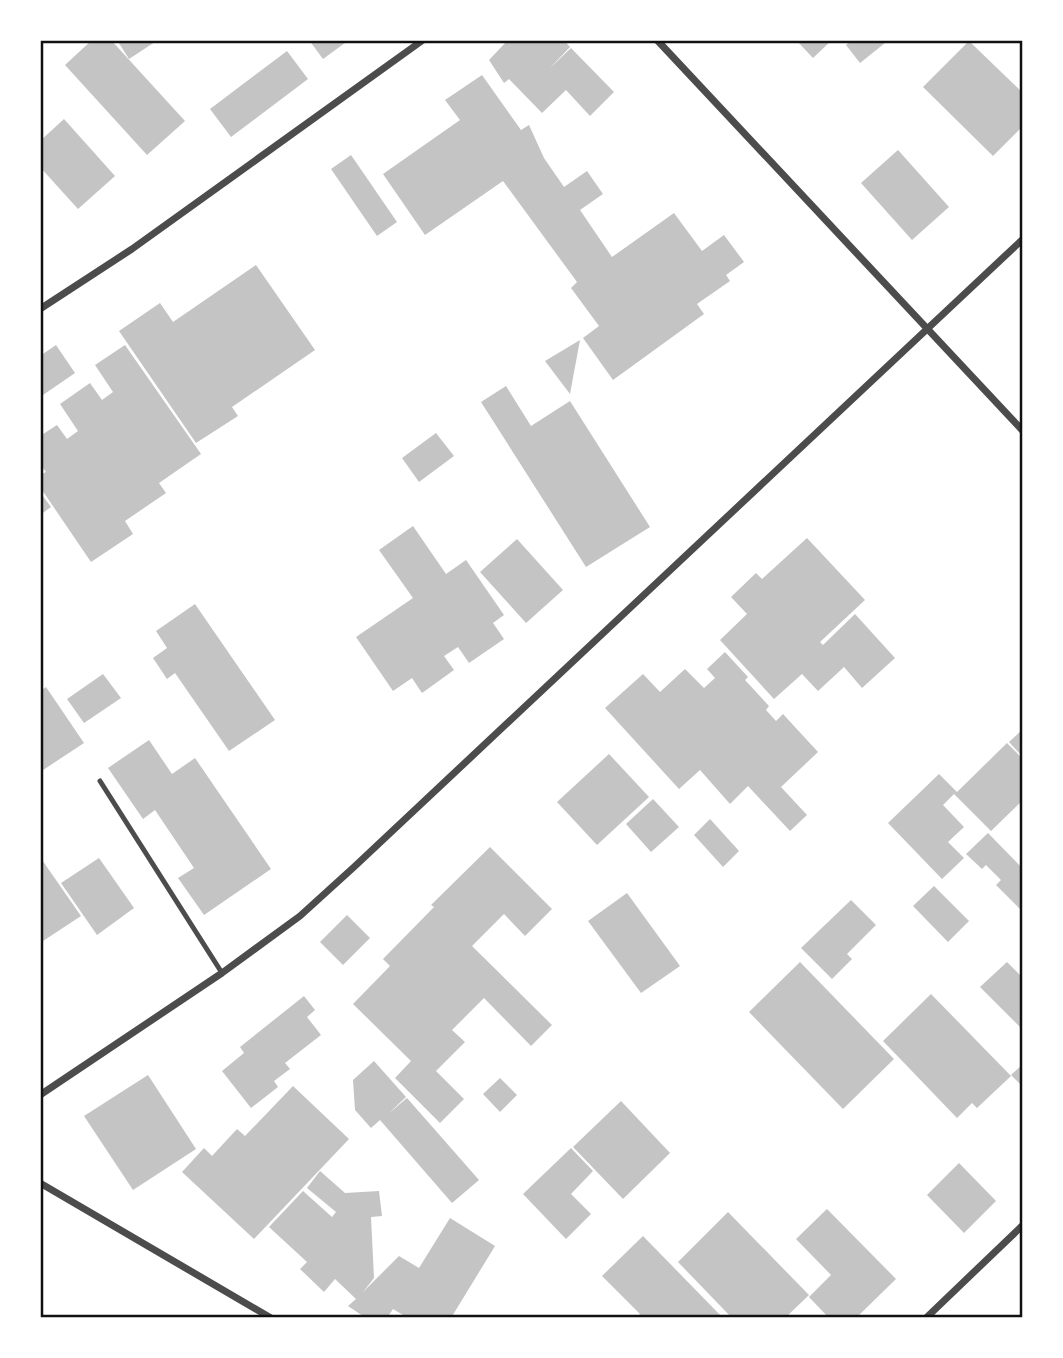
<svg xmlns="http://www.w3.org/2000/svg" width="1063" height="1358" viewBox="0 0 1063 1358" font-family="Poppins,sans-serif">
<rect width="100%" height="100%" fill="#fff"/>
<!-- building -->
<g fill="#c4c4c4">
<path d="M 92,40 L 111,40 L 185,121 L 147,155 L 65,65 Z"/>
<path d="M 117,40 L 158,40 L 129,59 Z"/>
<path d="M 309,40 L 349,40 L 323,59 Z"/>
<path d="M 508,40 L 564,40 L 570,47 L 550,68 L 571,48 L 614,92 L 590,116 L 566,90 L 542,113 L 509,79 L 504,83 L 489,60 Z"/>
<path d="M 796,40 L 832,40 L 813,58 Z"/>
<path d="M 852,40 L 883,40 L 885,43 L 860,63 L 846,45 Z"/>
<path d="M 969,41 L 1023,93 L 1023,126 L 993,156 L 923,87 Z"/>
<path d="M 287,51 L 308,79 L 231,137 L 210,109 Z"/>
<path d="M 482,75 L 521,130 L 529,125 L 544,158 L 564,187 L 587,171 L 603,194 L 580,210 L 612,257 L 674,213 L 702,251 L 724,235 L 744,262 L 726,275 L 730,281 L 697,304 L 704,314 L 613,380 L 583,338 L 599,326 L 571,288 L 577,282 L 503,181 L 425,235 L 383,174 L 460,120 L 445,100 Z"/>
<path d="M 64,119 L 115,176 L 78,209 L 40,167 L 40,141 Z"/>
<path d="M 898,150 L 949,207 L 912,240 L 861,183 Z"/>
<path d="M 351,155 L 397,222 L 377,236 L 331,169 Z"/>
<path d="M 256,265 L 315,350 L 232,407 L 238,416 L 196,443 L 119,331 L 160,303 L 173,322 Z"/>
<path d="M 580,340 L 570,394 L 545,361 Z"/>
<path d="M 56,345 L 75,373 L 43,395 L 40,390 L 40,356 Z"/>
<path d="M 125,345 L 201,454 L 159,483 L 166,493 L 125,521 L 133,534 L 91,562 L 40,487 L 40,475 L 46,472 L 40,464 L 40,436 L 57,425 L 67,439 L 78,431 L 60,404 L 90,383 L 102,400 L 113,392 L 95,365 Z"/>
<path d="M 506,386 L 531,426 L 570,401 L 650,527 L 586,567 L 481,402 Z"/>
<path d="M 436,433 L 454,456 L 419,482 L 402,458 Z"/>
<path d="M 40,492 L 51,507 L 40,515 Z"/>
<path d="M 413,526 L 446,574 L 466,560 L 504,615 L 493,623 L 504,639 L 469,663 L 458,647 L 444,656 L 454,670 L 422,693 L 412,678 L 393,691 L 356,637 L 413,598 L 379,550 Z"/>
<path d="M 807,538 L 865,600 L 820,642 L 823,645 L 855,614 L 895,658 L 862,688 L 844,667 L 818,691 L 802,674 L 774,699 L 720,640 L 747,614 L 731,597 L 756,573 L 762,579 Z"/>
<path d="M 517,539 L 563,590 L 526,623 L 480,572 Z"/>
<path d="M 195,604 L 275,720 L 229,751 L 175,673 L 167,679 L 153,658 L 167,648 L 156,631 Z"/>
<path d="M 725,652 L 748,677 L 745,680 L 769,706 L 766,710 L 776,721 L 783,714 L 818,752 L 781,787 L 807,815 L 790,831 L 748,786 L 730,804 L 700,770 L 679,789 L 605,708 L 643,674 L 660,692 L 685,669 L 704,688 L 715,678 L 707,669 Z"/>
<path d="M 103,674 L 121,698 L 84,723 L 67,699 Z"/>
<path d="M 46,687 L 84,743 L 40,772 L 40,691 Z"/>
<path d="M 1023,729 L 1023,757 L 1009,742 Z"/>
<path d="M 149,740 L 172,774 L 195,758 L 271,869 L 204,915 L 178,878 L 194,868 L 155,810 L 143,819 L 108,768 Z"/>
<path d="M 1007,743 L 1023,759 L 1023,800 L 991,831 L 954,794 L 943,805 L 964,827 L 948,842 L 964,858 L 942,879 L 888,823 L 939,774 L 957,792 Z"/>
<path d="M 609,754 L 649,797 L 597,845 L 557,802 Z"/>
<path d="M 653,799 L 679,827 L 651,852 L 626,824 Z"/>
<path d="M 710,819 L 739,851 L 723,867 L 694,835 Z"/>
<path d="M 988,833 L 1023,869 L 1023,912 L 996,885 L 1001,880 L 986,865 L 982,869 L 966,854 Z"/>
<path d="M 490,847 L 552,909 L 525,936 L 504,914 L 472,946 L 552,1025 L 531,1046 L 484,998 L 452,1030 L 465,1042 L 436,1071 L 464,1099 L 440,1123 L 395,1078 L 411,1061 L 353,1004 L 390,966 L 383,959 L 434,907 L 431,905 Z"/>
<path d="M 40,857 L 81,916 L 40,943 Z"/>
<path d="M 99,858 L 134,908 L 97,935 L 61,883 Z"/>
<path d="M 934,886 L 969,921 L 948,942 L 913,906 Z"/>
<path d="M 627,893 L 680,966 L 641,993 L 588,921 Z"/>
<path d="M 851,900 L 876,925 L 847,954 L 852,959 L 832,979 L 801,948 Z"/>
<path d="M 347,915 L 370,938 L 343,965 L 320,942 Z"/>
<path d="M 800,962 L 894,1059 L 843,1109 L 749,1012 Z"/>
<path d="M 1007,962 L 1023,978 L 1023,1030 L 980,987 Z"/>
<path d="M 931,994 L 1011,1076 L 977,1108 L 972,1103 L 957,1118 L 883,1041 Z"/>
<path d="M 304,996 L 315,1010 L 307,1017 L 321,1035 L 285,1063 L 290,1069 L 274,1081 L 278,1087 L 251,1108 L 222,1071 L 244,1053 L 240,1047 Z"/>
<path d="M 374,1061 L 406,1097 L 388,1114 L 407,1098 L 479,1180 L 452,1203 L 380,1120 L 371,1128 L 355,1110 L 353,1080 Z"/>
<path d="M 1023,1064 L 1023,1087 L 1011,1075 Z"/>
<path d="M 148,1075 L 196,1149 L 133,1190 L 84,1116 Z"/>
<path d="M 500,1078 L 517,1095 L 500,1112 L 483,1094 Z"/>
<path d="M 293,1086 L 349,1139 L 254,1239 L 182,1172 L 204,1148 L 212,1156 L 237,1129 L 245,1136 Z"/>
<path d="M 621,1101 L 670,1153 L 623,1199 L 573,1147 Z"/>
<path d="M 571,1148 L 593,1171 L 571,1194 L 591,1214 L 566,1239 L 523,1194 Z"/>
<path d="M 959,1163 L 996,1201 L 964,1233 L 927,1195 Z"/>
<path d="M 320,1171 L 345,1193 L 379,1191 L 382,1216 L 371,1217 L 374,1278 L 363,1292 L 399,1256 L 419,1268 L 450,1218 L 495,1246 L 451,1318 L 408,1318 L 393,1309 L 387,1318 L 366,1318 L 348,1306 L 356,1299 L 335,1279 L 324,1292 L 300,1269 L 307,1262 L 269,1227 L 303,1191 L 332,1217 L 336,1212 L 307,1188 Z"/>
<path d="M 827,1209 L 896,1279 L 856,1318 L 829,1318 L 809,1297 L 831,1275 L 796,1239 Z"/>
<path d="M 728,1212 L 809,1295 L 785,1318 L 732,1318 L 678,1262 Z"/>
<path d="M 643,1236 L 723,1318 L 637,1318 L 640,1314 L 602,1276 Z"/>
</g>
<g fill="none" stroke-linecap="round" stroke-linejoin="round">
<!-- service -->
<path stroke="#4c4c4c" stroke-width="5" d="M 100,781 L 222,973"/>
<!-- minor -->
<g stroke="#4c4c4c" stroke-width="7">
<path d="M 657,40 L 1023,431"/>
<path d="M 40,309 L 132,249 L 423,40"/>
<path d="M 40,1095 L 222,973 L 300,916 L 354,867 L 1023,239"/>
<path d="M 40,1183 L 271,1318"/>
<path d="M 926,1318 L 1023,1225"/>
</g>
</g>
<!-- border -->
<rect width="1063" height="1358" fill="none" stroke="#ffffff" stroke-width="84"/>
<rect x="42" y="42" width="979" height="1274" fill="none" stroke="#111" stroke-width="2.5"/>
</svg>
